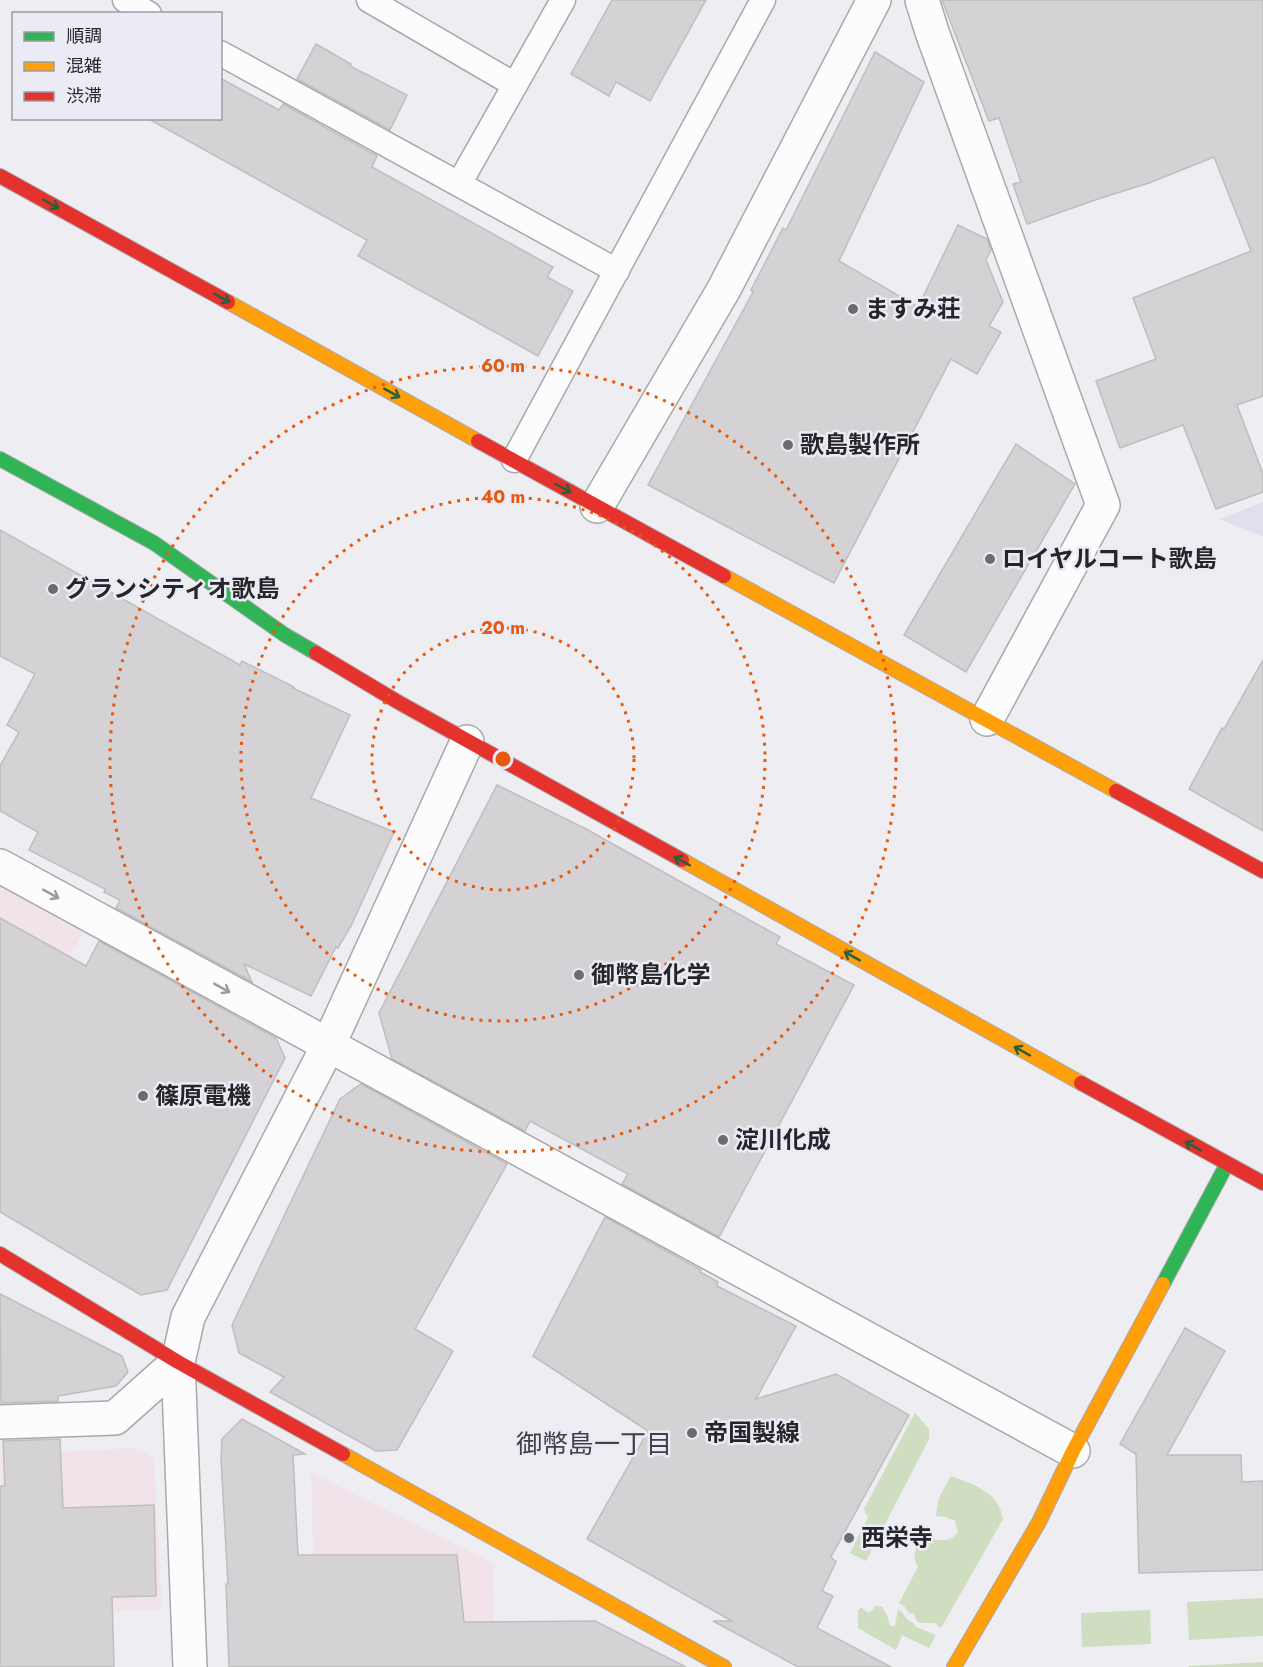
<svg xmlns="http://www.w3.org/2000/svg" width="1263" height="1667" viewBox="0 0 1263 1667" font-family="Jost,'Noto Sans JP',sans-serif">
<rect width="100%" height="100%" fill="#ededf2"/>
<!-- built -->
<path fill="#dfe0eb" d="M 1263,502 L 1263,537 L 1219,519 Z"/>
<!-- industrial -->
<g fill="#f1e3e9">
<path d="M 0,886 L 83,932 L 0,1095 Z"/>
<path d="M 133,1448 L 154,1457 L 162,1609 L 7,1616 L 0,1455 Z"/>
<path d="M 311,1473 L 493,1563 L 494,1634 L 316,1641 Z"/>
</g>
<!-- green -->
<g fill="#cfddc0">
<path d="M 915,1413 L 929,1429 L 929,1439 L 866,1561 L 850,1553 L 868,1517 L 864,1509 Z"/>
<path d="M 951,1476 C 973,1484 999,1492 1003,1519 L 941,1628 L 935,1623 L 920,1623 L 916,1620 L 914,1614 L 909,1613 L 905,1607 L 899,1603 L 918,1567 C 910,1556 918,1538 926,1529 L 935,1540 C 945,1541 951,1540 958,1533 L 955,1521 L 946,1517 L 936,1516 L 939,1498 Z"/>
<path d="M 1263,1598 L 1263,1636 L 1189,1640 L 1187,1602 Z"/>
<path d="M 875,1606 L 882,1607 L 887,1615 L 890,1626 L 895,1626 L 898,1609 C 904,1613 904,1616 908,1620 C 912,1623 914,1622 916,1627 L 936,1635 L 929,1648 L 902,1635 L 896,1650 L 858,1628 L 858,1611 L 861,1607 L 868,1613 L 873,1610 Z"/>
<path d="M 1150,1610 L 1151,1644 L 1082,1647 L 1081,1613 Z"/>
<path d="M 1263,1662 L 1263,1667 L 1189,1667 L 1189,1666 Z"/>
</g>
<!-- building -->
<g fill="#d4d2d4" stroke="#bfbebf" stroke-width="1.5">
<path d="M 612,0 L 706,0 L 650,101 L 616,82 L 609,96 L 571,74 Z"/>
<path d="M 942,0 L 1263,0 L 1263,396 L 1237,405 L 1263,474 L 1263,492 L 1216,509 L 1183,425 L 1120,448 L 1096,381 L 1156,359 L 1133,298 L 1251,251 L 1214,157 L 1149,183 L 1101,198 L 1027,224 L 1013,184 L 1021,182 L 999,118 L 989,121 Z"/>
<path d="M 316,44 L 351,64 L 350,66 L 407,95 L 390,130 L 297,79 Z"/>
<path d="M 875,52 L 924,82 L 839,261 L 918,307 L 958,225 L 987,239 L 991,250 L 986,260 L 1003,302 L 989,326 L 1001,332 L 977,374 L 951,359 L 834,583 L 648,485 L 753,292 L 751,290 L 783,228 L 786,230 Z"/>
<path d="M 220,78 L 279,110 L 283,104 L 377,156 L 372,167 L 553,267 L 547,277 L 573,291 L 538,356 L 358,256 L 367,240 L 147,118 L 220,118 Z"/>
<path d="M 1016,444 L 1075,484 L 966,672 L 904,635 Z"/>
<path d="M 0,530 L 240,665 L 242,661 L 294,687 L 293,688 L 350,715 L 311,798 L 394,832 L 351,926 L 338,948 L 336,947 L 311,996 L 244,964 L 252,982 L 116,908 L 120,900 L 104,892 L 105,889 L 29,850 L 38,832 L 0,811 L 0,766 L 19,732 L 7,725 L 35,674 L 0,656 Z"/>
<path d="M 1263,660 L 1263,831 L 1189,789 L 1222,728 L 1224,729 Z"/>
<path d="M 497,785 L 586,829 L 780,937 L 776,944 L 854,985 L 719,1237 L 622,1184 L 628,1174 L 530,1121 L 525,1131 L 392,1059 L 379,1013 Z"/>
<path d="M 0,918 L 86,966 L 99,941 L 276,1038 L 285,1058 L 167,1290 L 141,1295 L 0,1212 Z"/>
<path d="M 361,1084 L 507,1164 L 415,1329 L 453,1351 L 397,1450 L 376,1451 L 270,1392 L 284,1377 L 239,1353 L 232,1325 L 340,1099 Z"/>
<path d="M 605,1217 L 701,1270 L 700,1272 L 718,1282 L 717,1286 L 796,1326 L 756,1399 L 836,1374 L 909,1415 L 831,1557 L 836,1562 L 822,1591 L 833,1596 L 817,1628 L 891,1667 L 798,1667 L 713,1621 L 732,1621 L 587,1539 L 648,1431 L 533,1356 Z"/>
<path d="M 0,1294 L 122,1356 L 128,1372 L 116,1386 L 58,1396 L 58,1401 L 1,1403 Z"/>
<path d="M 1185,1328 L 1225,1351 L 1167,1455 L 1241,1455 L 1242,1482 L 1263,1481 L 1263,1570 L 1139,1573 L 1136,1454 L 1120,1444 Z"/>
<path d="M 242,1419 L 305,1454 L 293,1455 L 298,1555 L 457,1555 L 464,1622 L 595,1621 L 686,1667 L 229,1667 L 226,1584 L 228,1584 L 221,1459 L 222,1439 Z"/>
<path d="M 60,1439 L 63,1508 L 154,1505 L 156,1596 L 112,1597 L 114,1667 L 0,1667 L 0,1486 L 5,1486 L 3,1441 Z"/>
</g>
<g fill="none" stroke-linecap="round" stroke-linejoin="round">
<defs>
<g id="lane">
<path d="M 125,0 L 149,14"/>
<path d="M 369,0 L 515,85"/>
<path d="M 220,53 L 617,271"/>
<path d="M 459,184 L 563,0"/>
<path d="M 514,460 L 763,0"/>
</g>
<g id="street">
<path d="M 922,0 L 932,32 L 1103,505 L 987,719"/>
<path d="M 597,506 L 724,289 L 874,0"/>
<path d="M 0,866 L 1073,1451"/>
<path d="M 0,1422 L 115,1418 L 178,1362"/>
<path d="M 190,1667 L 178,1362 L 188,1317 L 328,1046 L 467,742"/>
</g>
<g id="fast">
<path d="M 0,459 L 154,543 L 285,635 L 316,653"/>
<path d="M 1163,1284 L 1227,1164"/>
</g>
<g id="slow">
<path d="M 228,302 L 478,441"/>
<path d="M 724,576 L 1116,791"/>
<path d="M 682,860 L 1081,1083"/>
<path d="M 343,1454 L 724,1667"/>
<path d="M 954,1667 L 1039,1522 L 1073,1451 L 1163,1284"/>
</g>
<g id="jam">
<path d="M 0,176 L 228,302"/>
<path d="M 478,441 L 724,576"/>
<path d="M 316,653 L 398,702 L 682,860"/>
<path d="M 1116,791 L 1263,871"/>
<path d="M 1081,1083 L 1263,1183"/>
<path d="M 0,1254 L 178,1362 L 343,1454"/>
</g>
</defs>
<!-- lane casing -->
<use href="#lane" stroke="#a9a9ad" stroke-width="27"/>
<!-- street casing -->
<use href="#street" stroke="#a9a9ad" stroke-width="36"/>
<!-- fast casing -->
<use href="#fast" stroke="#a9a9ad" stroke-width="16"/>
<!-- slow casing -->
<use href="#slow" stroke="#a9a9ad" stroke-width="16"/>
<!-- jam casing -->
<use href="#jam" stroke="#a9a9ad" stroke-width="16"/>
<!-- lane -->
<use href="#lane" stroke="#fcfcfd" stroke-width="24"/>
<!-- street -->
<use href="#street" stroke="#fcfcfd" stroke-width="33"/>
<!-- fast -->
<use href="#fast" stroke="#30b455" stroke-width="14"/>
<!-- slow -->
<use href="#slow" stroke="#ff9f0a" stroke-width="14"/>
<!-- jam -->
<use href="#jam" stroke="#e5322d" stroke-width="14"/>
</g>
<!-- one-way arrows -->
<defs><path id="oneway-shaft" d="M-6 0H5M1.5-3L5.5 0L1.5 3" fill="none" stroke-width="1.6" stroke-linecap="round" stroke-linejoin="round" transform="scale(1.5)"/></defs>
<g stroke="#2a5f3b">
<use href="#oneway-shaft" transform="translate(51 204) rotate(29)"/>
<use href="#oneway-shaft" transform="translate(222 298) rotate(29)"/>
<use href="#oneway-shaft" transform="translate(392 393) rotate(29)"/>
<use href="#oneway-shaft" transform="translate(563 488) rotate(28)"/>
<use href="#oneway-shaft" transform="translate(682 861) rotate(-151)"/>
<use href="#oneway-shaft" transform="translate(852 956) rotate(-151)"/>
<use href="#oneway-shaft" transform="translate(1022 1051) rotate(-151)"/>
<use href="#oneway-shaft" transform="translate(1193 1146) rotate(-151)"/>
</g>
<g stroke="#9c9c9e">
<use href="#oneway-shaft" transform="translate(51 894) rotate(29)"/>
<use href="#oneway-shaft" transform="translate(222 988) rotate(29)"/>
</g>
<!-- distance rings -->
<g fill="none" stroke="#e8590c" stroke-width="3" stroke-dasharray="3 6">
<circle cx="503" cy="759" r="131"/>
<circle cx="503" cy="759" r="262"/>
<circle cx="503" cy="759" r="393"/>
</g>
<!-- markers -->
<g fill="#6c6c70" stroke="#eaebf5" stroke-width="2">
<circle cx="853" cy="309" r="6"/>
<circle cx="788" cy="445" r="6"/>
<circle cx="990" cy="559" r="6"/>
<circle cx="53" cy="589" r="6"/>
<circle cx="579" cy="975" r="6"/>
<circle cx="143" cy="1096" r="6"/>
<circle cx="723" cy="1140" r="6"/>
<circle cx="692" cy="1433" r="6"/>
<circle cx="849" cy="1538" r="6"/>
</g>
<g text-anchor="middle" stroke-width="5" stroke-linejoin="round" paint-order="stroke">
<!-- poi labels -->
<g font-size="24" font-weight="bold" fill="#26262a" stroke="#eaebf5" text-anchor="start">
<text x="865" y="317">ますみ荘</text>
<text x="800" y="453">歌島製作所</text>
<text x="1002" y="567">ロイヤルコート歌島</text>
<text x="65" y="597">グランシティオ歌島</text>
<text x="591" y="983">御幣島化学</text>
<text x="155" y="1104">篠原電機</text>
<text x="735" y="1148">淀川化成</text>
<text x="704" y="1441">帝国製線</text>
<text x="861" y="1546">西栄寺</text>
</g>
<!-- neighbourhood labels -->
<g font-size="26" fill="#404048" stroke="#eaebf5">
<text x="594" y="1453">御幣島一丁目</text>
</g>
</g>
<circle cx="503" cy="759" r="9" fill="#e8590c" stroke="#eaebf5" stroke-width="3"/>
<g font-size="18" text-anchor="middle" font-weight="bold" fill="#e8590c" stroke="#eaebf5" stroke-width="5" stroke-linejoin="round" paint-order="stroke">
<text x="503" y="372">60 m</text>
<text x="503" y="503">40 m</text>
<text x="503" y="634">20 m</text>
</g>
<!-- legend -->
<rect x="12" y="12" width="210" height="108" fill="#eaebf5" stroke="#9c9ca4" stroke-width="1.5"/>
<rect x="24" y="32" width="30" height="9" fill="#30b455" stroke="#9c9ca4" stroke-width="1.5"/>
<text x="66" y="42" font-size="18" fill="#26262a">順調</text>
<rect x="24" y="62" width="30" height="9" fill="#ff9f0a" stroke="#9c9ca4" stroke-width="1.5"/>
<text x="66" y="72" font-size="18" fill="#26262a">混雑</text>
<rect x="24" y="92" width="30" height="9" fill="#e5322d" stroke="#9c9ca4" stroke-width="1.5"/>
<text x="66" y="102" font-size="18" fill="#26262a">渋滞</text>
</svg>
